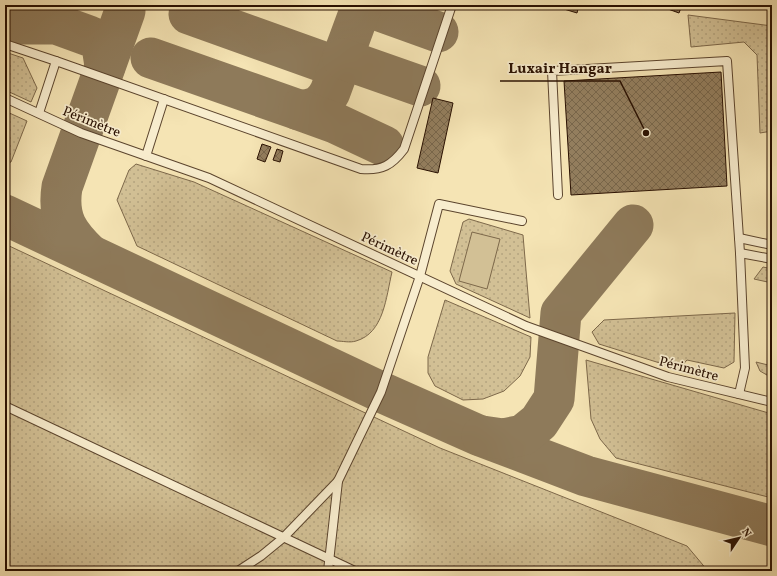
<svg xmlns="http://www.w3.org/2000/svg" width="777" height="576" viewBox="0 0 777 576" font-family="Vollkorn,serif">
<defs>
<pattern id="grass-dots" width="8" height="8" patternUnits="userSpaceOnUse"><rect width="8" height="8" fill="#d2c095"/><path d="M2 2h.1M6 6h.1" fill="none" stroke="#b4a47f" stroke-width="1.8" stroke-linecap="round"/></pattern>
<pattern id="building-cross-hatch" width="8" height="8" patternUnits="userSpaceOnUse"><rect width="8" height="8" fill="#937e5e"/><path d="M0 0l8 8M0 8l8-8" fill="none" stroke="#78664b"/></pattern>
</defs>
<rect width="100%" height="100%" fill="#f5e4b4"/>
<filter id="stains"><feTurbulence type="fractalNoise" baseFrequency=".005" numOctaves="4"/><feColorMatrix values="0 0 0 0 .2 0 0 0 0 .09 0 0 0 0 .02 0 0 0 .5 -.17"/></filter>
<radialGradient id="worn" r=".72"><stop offset=".6" stop-color="#630" stop-opacity="0"/><stop offset="1" stop-color="#630" stop-opacity=".3"/></radialGradient>
<!-- grass -->
<g fill="url(#grass-dots)" stroke="#7d684a">
<path d="M 688,15 L 772,26 L 772,131 L 760,133 L 757,55 L 744,42 L 691,47 Z"/>
<path d="M 5,52 L 23,58 L 37,88 L 31,102 L 5,90 Z"/>
<path d="M 5,111 L 27,121 L 11,162 L 5,164 Z"/>
<path d="M 136,164 L 194,182 L 392,272 C 386,297 384,333 356,341 C 350,343 342,341 337,341 L 137,246 L 117,200 L 129,170 Z"/>
<path d="M 469,219 L 523,235 L 530,318 L 456,284 L 450,271 L 463,222 Z"/>
<path d="M 5,244 L 440,448 L 687,546 L 708,571 L 16,571 L 5,566 Z"/>
<path d="M 763,267 L 772,269 L 772,283 L 754,279 Z"/>
<path d="M 445,300 L 531,337 L 530,357 L 520,376 L 504,391 L 483,399 L 463,400 L 435,386 L 428,373 L 428,357 Z"/>
<path d="M 735,313 L 734,362 L 724,368 L 687,360 L 679,369 L 599,344 L 592,332 L 604,320 Z"/>
<path d="M 586,360 L 772,414 L 772,498 L 616,458 L 600,439 L 591,419 Z"/>
<path d="M 756,362 L 772,366 L 772,378 L 760,371 Z"/>
</g>
<!-- pitch -->
<path fill="#d2c095" stroke="#7d684a" d="M 472,232 L 500,239 L 487,289 L 459,281 Z"/>
<g fill="none" stroke-linecap="round" stroke-linejoin="round">
<!-- taxiway -->
<g stroke="#8e7a5a" stroke-width="41">
<path d="M 363,5 L 438,32"/>
<path d="M 189,14 L 340,68"/>
<path d="M 5,22 L 11,24 L 56,24 L 89,36 L 96,39 L 102,46 L 105,66"/>
<path d="M 151,58 L 299,110 C 314,110 323,106 330,92 L 362,5"/>
<path d="M 343,59 L 420,86"/>
<path d="M 299,110 L 335,123 L 384,146"/>
<path d="M 5,215 L 381,392 L 478,435 L 586,476 L 772,526"/>
<path d="M 90,255 C 68,234 57,219 62,187 L 125,11 L 124,5"/>
<path d="M 482,436 L 503,439 L 523,435 L 539,422 L 554,399 L 561,313 L 633,225"/>
</g>
</g>
<!-- building -->
<g fill="url(#building-cross-hatch)" stroke="#280f00">
<path d="M 551,5 L 579,5 L 577,13 Z"/>
<path d="M 657,5 L 682,5 L 679,13 Z"/>
<path d="M 721,72 L 727,186 L 571,195 L 564,81 Z"/>
<path d="M 433,98 L 453,103 L 438,173 L 417,168 Z"/>
<path d="M 262,144 L 271,147 L 265,162 L 257,159 Z"/>
<path d="M 277,149 L 283,151 L 280,162 L 273,160 Z"/>
</g>
<g fill="none" stroke-linecap="round" stroke-linejoin="round">
<defs>
<g id="service">
<path d="M 5,44 L 56,61 L 39,113"/>
<path d="M 56,61 L 361,169 C 382,171 392,165 404,149 L 452,5"/>
<path d="M 5,98 L 81,133 L 209,178 L 526,326 L 668,377 L 772,402"/>
<path d="M 146,156 L 164,99"/>
<path d="M 558,195 L 552,71 L 727,61 L 740,253 L 745,368 L 739,394"/>
<path d="M 739,238 L 772,245"/>
<path d="M 740,253 L 772,259"/>
<path d="M 5,406 L 355,571"/>
<path d="M 238,571 L 261,556 L 283,538 L 338,481 L 381,392 L 420,276 L 439,204 L 522,221"/>
<path d="M 328,571 L 338,481"/>
</g>
</defs>
<!-- service casing -->
<use href="#service" stroke="#5b442d" stroke-width="10"/>
<!-- service -->
<use href="#service" stroke="#f8edce" stroke-width="8"/>
</g>
<g text-anchor="middle" stroke-width="3.5" stroke-linejoin="round" paint-order="stroke">
<!-- street labels -->
<g font-size="14" fill="#280f00" stroke="#f8edce">
<text transform="translate(92 121) rotate(22)" y="5">Périmètre</text>
<text transform="translate(390 248) rotate(25)" y="5">Périmètre</text>
<text transform="translate(689 368) rotate(15)" y="5">Périmètre</text>
</g>
</g>
<!-- callouts -->
<path fill="none" stroke="#280f00" stroke-width="1.5" d="M646 133L620 81H500"/>
<circle fill="#280f00" stroke="#f8edce" stroke-width="1.5" cx="646" cy="133" r="4"/>
<g font-size="15" text-anchor="middle" font-weight="bold" fill="#280f00" stroke="#f8edce" stroke-width="3.5" stroke-linejoin="round" paint-order="stroke">
<text x="560" y="73">Luxair Hangar</text>
</g>
<!-- margin -->
<rect width="777" height="576" fill="none" stroke="#f5e4b4" stroke-width="20"/>
<rect x="6" y="6" width="765" height="564" fill="none" stroke="#280f00" stroke-width="2"/>
<rect x="10" y="10" width="757" height="556" fill="none" stroke="#280f00"/>
<!-- north arrow -->
<g transform="translate(739 538) rotate(55)" stroke="#f8edce" stroke-width="3" paint-order="stroke">
<path d="M0-3L7 15L0 10L-7 15Z" fill="#280f00"/>
<text y="-6" font-size="11" font-weight="bold" text-anchor="middle" fill="#280f00">N</text>
</g>
<rect width="100%" height="100%" filter="url(#stains)"/>
<rect width="100%" height="100%" fill="url(#worn)"/>
</svg>
